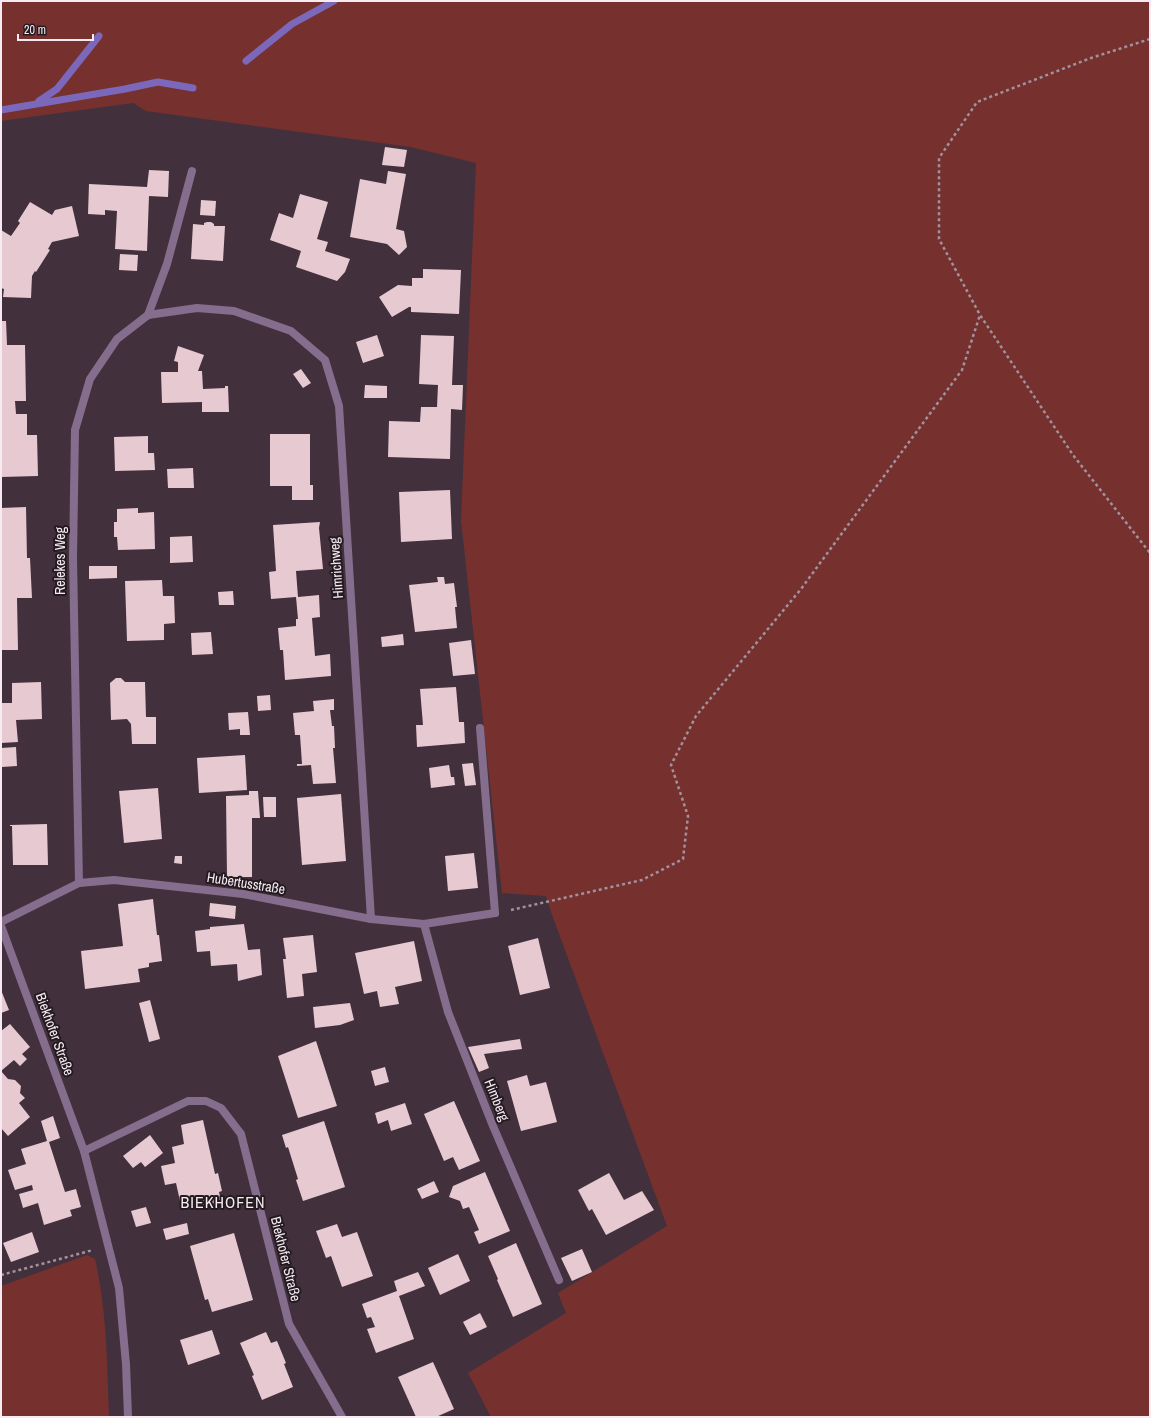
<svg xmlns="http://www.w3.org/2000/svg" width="1151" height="1418" viewBox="0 0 1151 1418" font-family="'Archivo Narrow',sans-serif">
<rect width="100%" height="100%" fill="#43303d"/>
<!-- green -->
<g fill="#76312f">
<path d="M 1,1 L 1150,1 L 1150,1417 L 491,1417 L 468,1373 L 566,1313 L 558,1293 L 667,1226 L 551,912 L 546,896 L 502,893 L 461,520 L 476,163 L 411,147 L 146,111 L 133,103 L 1,121 Z"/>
<path d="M 87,1255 L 95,1259 C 107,1311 107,1364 109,1417 L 1,1417 L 1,1286 Z"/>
</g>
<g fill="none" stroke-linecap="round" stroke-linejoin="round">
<!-- stream -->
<g stroke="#7c68bb" stroke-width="7">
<path d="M 246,61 L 292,24 L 334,1"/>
<path d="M 39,101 L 57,89 L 99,36"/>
<path d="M 1,110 L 125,89 L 158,82 L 193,88"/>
</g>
</g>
<!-- building -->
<g fill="#e7cad1">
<path d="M 385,147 L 407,150 L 404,167 L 382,165 Z"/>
<path d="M 149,170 L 169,171 L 168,197 L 149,196 L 147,251 L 115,249 L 117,211 L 105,210 L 105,215 L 88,214 L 89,184 L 147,187 Z"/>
<path d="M 388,171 L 406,174 L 396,229 L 404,231 L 407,247 L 399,255 L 387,244 L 350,237 L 360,179 L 386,184 Z"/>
<path d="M 300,194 L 328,202 L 317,239 L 328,242 L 325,251 L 350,259 L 345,272 L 337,281 L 296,267 L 301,251 L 270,240 L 279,213 L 293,218 Z"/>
<path d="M 201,200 L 216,201 L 215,216 L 200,215 Z"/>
<path d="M 30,202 L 52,215 L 55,210 L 72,206 L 79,236 L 52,242 L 48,249 L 50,250 L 36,272 L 35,271 L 32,276 L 31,298 L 3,297 L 4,289 L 1,288 L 1,230 L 11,236 L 20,223 L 18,221 Z"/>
<path d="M 207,222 L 211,222 L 214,224 L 214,226 L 225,226 L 223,261 L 191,259 L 193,224 L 204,225 L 204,223 Z"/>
<path d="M 120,254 L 138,255 L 137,271 L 119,270 Z"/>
<path d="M 423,269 L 461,270 L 459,314 L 411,312 L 411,307 L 409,307 L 392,317 L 379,297 L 398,285 L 412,286 L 412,278 L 423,278 Z"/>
<path d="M 1,321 L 6,321 L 7,345 L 25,345 L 26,401 L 15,401 L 16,414 L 27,414 L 27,435 L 37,435 L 38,476 L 1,477 Z"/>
<path d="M 377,335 L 384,356 L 363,363 L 356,342 Z"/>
<path d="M 421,335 L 454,336 L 452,385 L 463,385 L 462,410 L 451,409 L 450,459 L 388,457 L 389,421 L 420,422 L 421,407 L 437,407 L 438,385 L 419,384 Z"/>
<path d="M 178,346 L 204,355 L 198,371 L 202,371 L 203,389 L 225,388 L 225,386 L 228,386 L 229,412 L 202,412 L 202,402 L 162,403 L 161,372 L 178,372 L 178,362 L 174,361 Z"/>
<path d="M 301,369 L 311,383 L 303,388 L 293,374 Z"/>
<path d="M 365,385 L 387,386 L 387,398 L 364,398 Z"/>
<path d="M 270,434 L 310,434 L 310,485 L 313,485 L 313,500 L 292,500 L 292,486 L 270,486 Z"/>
<path d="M 148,436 L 148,453 L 154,453 L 155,470 L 115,471 L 114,437 Z"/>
<path d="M 193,468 L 194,488 L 168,488 L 167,469 Z"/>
<path d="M 450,490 L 452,539 L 401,542 L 399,492 Z"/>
<path d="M 26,507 L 27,558 L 30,558 L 32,598 L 17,598 L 18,650 L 1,650 L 1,508 Z"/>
<path d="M 138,508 L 138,513 L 154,512 L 155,549 L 118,550 L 117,537 L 114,537 L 114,522 L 117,522 L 117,509 Z"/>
<path d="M 320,522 L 319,528 L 323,569 L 296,571 L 298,597 L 319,595 L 320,617 L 312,618 L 315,656 L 330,654 L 331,676 L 285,680 L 283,650 L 280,650 L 278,628 L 296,626 L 296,619 L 298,619 L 296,597 L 271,599 L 269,572 L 276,571 L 273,525 Z"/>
<path d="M 192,536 L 193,562 L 170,563 L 170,537 Z"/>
<path d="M 89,566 L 117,566 L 117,578 L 89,579 Z"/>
<path d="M 437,577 L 444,577 L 445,584 L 454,583 L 457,607 L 455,607 L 457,628 L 415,632 L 409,585 L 438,582 Z"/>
<path d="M 162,580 L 163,596 L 174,596 L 175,623 L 164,624 L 164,640 L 127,641 L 125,581 Z"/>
<path d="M 233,591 L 234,605 L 219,605 L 218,592 Z"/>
<path d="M 211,632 L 213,654 L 192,655 L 191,633 Z"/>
<path d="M 403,634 L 404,645 L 382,647 L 381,637 Z"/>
<path d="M 471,640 L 475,674 L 453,676 L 449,643 Z"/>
<path d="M 116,678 L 121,678 L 125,682 L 145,682 L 146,717 L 156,717 L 156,744 L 132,744 L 131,724 L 127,719 L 111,720 L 110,683 Z"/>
<path d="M 41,682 L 42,719 L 16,720 L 18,742 L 1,743 L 1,703 L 12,703 L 12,683 Z"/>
<path d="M 456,687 L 459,722 L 464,722 L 465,743 L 417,747 L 416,725 L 423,725 L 420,689 Z"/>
<path d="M 270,695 L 271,710 L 258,711 L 257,696 Z"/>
<path d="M 334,699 L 334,710 L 330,710 L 332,726 L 334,726 L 335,748 L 333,748 L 336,783 L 313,784 L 311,765 L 297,766 L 297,764 L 302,764 L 300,735 L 295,735 L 293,713 L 314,711 L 313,701 Z"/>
<path d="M 248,712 L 250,735 L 240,735 L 240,729 L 229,730 L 228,713 Z"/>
<path d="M 16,747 L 17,766 L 2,767 L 1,748 Z"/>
<path d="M 245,755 L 247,790 L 199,793 L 197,758 Z"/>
<path d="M 473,763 L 476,785 L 465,786 L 462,764 Z"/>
<path d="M 449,765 L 451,777 L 454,777 L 455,785 L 431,788 L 429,768 Z"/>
<path d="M 158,788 L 162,839 L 124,843 L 119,791 Z"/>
<path d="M 249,791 L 258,791 L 260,818 L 252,818 L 252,877 L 227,877 L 226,796 L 249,795 Z"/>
<path d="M 341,794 L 346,861 L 302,865 L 297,798 Z"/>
<path d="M 263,797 L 276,797 L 276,817 L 264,817 Z"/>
<path d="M 47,824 L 48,865 L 13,865 L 12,826 L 10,826 L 10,825 Z"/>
<path d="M 474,853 L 478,888 L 448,891 L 445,856 Z"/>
<path d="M 175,856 L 182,856 L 182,864 L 174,863 Z"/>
<path d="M 153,899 L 157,935 L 159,935 L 162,961 L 149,963 L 149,967 L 138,969 L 140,982 L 85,989 L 81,951 L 123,946 L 118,904 Z"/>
<path d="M 210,903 L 236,906 L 235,919 L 209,916 Z"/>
<path d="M 244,924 L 248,950 L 260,949 L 262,975 L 238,981 L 237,964 L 211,966 L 210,951 L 197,952 L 195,931 L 210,929 L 210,927 Z"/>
<path d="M 313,935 L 317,972 L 302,974 L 304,996 L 287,998 L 283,959 L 286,959 L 283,938 Z"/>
<path d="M 538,938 L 550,988 L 520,995 L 508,946 Z"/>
<path d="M 414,941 L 422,981 L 395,987 L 399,1004 L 380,1007 L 377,991 L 364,994 L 355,953 Z"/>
<path d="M 1,990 L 9,1010 L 1,1013 Z"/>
<path d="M 150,1000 L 160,1039 L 149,1042 L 139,1003 Z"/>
<path d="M 350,1003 L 354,1020 L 340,1025 L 315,1028 L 313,1007 Z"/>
<path d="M 10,1024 L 30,1047 L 22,1054 L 27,1059 L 20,1066 L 14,1060 L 1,1071 L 8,1079 L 15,1080 L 21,1086 L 20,1093 L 25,1098 L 19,1103 L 30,1117 L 8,1136 L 1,1128 L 1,1031 Z"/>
<path d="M 520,1039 L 522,1049 L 484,1054 L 489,1068 L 479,1072 L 468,1047 Z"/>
<path d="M 316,1041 L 337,1106 L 298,1118 L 278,1056 Z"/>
<path d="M 385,1067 L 389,1082 L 375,1086 L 371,1071 Z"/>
<path d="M 527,1075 L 530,1086 L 546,1082 L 557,1122 L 521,1131 L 507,1081 Z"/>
<path d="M 454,1101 L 480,1161 L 459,1170 L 453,1157 L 444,1161 L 424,1114 Z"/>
<path d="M 405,1103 L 412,1124 L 391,1131 L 388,1120 L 378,1124 L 375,1113 Z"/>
<path d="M 53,1116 L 60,1138 L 49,1142 L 65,1192 L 76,1189 L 81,1207 L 70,1210 L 72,1216 L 44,1225 L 38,1203 L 23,1208 L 19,1194 L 33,1190 L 32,1185 L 15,1190 L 8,1170 L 26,1164 L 21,1149 L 47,1141 L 41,1121 Z"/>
<path d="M 203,1120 L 215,1174 L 218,1173 L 222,1191 L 219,1192 L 221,1202 L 203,1206 L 197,1202 L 196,1197 L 180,1201 L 176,1183 L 165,1185 L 161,1166 L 175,1163 L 172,1147 L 184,1144 L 181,1125 Z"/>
<path d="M 324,1121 L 345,1187 L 303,1201 L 296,1180 L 298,1179 L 288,1147 L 286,1148 L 282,1135 Z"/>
<path d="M 150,1135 L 163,1153 L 145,1167 L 141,1162 L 133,1168 L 123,1156 Z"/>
<path d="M 485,1172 L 510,1231 L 479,1244 L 474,1232 L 479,1230 L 469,1207 L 463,1209 L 460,1201 L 449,1197 L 453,1186 Z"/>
<path d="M 609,1173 L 624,1200 L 642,1191 L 654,1210 L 606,1235 L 592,1209 L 589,1211 L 578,1190 Z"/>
<path d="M 434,1181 L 439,1192 L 422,1199 L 417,1189 Z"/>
<path d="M 146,1207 L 151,1223 L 136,1227 L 131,1211 Z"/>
<path d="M 187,1223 L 189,1234 L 166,1240 L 163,1229 Z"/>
<path d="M 337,1224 L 342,1237 L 357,1232 L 373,1276 L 342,1287 L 331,1256 L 326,1258 L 316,1231 Z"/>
<path d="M 32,1232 L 39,1252 L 11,1262 L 3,1243 Z"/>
<path d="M 234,1233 L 253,1300 L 212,1312 L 208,1299 L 205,1300 L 190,1246 Z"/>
<path d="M 516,1243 L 542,1304 L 513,1317 L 497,1280 L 498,1279 L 488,1256 Z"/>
<path d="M 582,1249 L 592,1272 L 572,1281 L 561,1258 Z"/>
<path d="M 458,1254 L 470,1281 L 440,1295 L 428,1268 Z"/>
<path d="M 418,1272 L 425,1286 L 399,1296 L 414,1339 L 376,1353 L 367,1329 L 375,1327 L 371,1317 L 367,1318 L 362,1304 L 397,1291 L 394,1281 Z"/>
<path d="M 480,1313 L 487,1327 L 470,1335 L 463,1322 Z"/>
<path d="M 212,1330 L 220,1354 L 188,1365 L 180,1340 Z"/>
<path d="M 266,1332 L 271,1343 L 277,1341 L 286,1363 L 284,1364 L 293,1387 L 262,1400 L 252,1376 L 254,1375 L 240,1343 Z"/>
<path d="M 433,1362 L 454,1409 L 436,1417 L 416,1417 L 398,1377 Z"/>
</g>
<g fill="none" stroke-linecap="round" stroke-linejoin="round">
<!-- path -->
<g stroke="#a2929d" stroke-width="2.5" stroke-dasharray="3 3" stroke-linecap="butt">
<path d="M 1150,39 L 1091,58 L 977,102 L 939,158 L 939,239 L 980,315 L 1073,455 L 1150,553"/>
<path d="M 511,910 L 642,880 L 683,859 L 688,816 L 671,765 L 696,716 L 801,589 L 962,370 L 980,315"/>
<path d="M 1,1275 L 93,1250"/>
</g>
<!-- lane -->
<g stroke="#856d8e" stroke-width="8">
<path d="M 148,315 L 167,264 L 192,171"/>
<path d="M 480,728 L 495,913"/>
<path d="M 424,924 L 448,1012 L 493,1126 L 559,1280"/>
</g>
<!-- street -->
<g stroke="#856d8e" stroke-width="8">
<path d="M 79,883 L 73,558 L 75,430 L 90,379 L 117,339 L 148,315 L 197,308 L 234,311 L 291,331 L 325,360 L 339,406 L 371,919"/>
<path d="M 1,922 L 79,883 L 114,880 L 243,894 L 371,919 L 424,924 L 495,913"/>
<path d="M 1,926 L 84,1151 L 119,1288 L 126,1364 L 128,1417"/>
<path d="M 84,1151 L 188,1101 L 206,1101 L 221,1108 L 241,1134 L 289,1324 L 342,1417"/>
</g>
</g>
<g text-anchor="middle" stroke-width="4" stroke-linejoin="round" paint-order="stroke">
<!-- street labels -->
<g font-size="14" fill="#f7eaf3" stroke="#241b21">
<text transform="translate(60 561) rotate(-90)" y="5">Relekes Weg</text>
<text transform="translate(336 568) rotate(-94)" y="5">Himrichweg</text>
<text transform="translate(246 883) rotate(9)" y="5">Hubertusstraße</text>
<text transform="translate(55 1034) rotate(70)" y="5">Biekhofer Straße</text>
<text transform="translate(497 1100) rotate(68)" y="5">Himberg</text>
<text transform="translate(286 1259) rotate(76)" y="5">Biekhofer Straße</text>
</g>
<!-- quarter labels -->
<g font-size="16" letter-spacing="1" fill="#f7eaf3" stroke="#241b21">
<text x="223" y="1208">BIEKHOFEN</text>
</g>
</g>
<!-- border -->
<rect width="1151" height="1418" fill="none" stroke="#f7eaf3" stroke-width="4"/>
<!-- scale -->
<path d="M18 34v6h75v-6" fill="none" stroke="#f7eaf3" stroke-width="2"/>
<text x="24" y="34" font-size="12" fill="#f7eaf3" stroke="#241b21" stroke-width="3" paint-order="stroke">20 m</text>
</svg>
